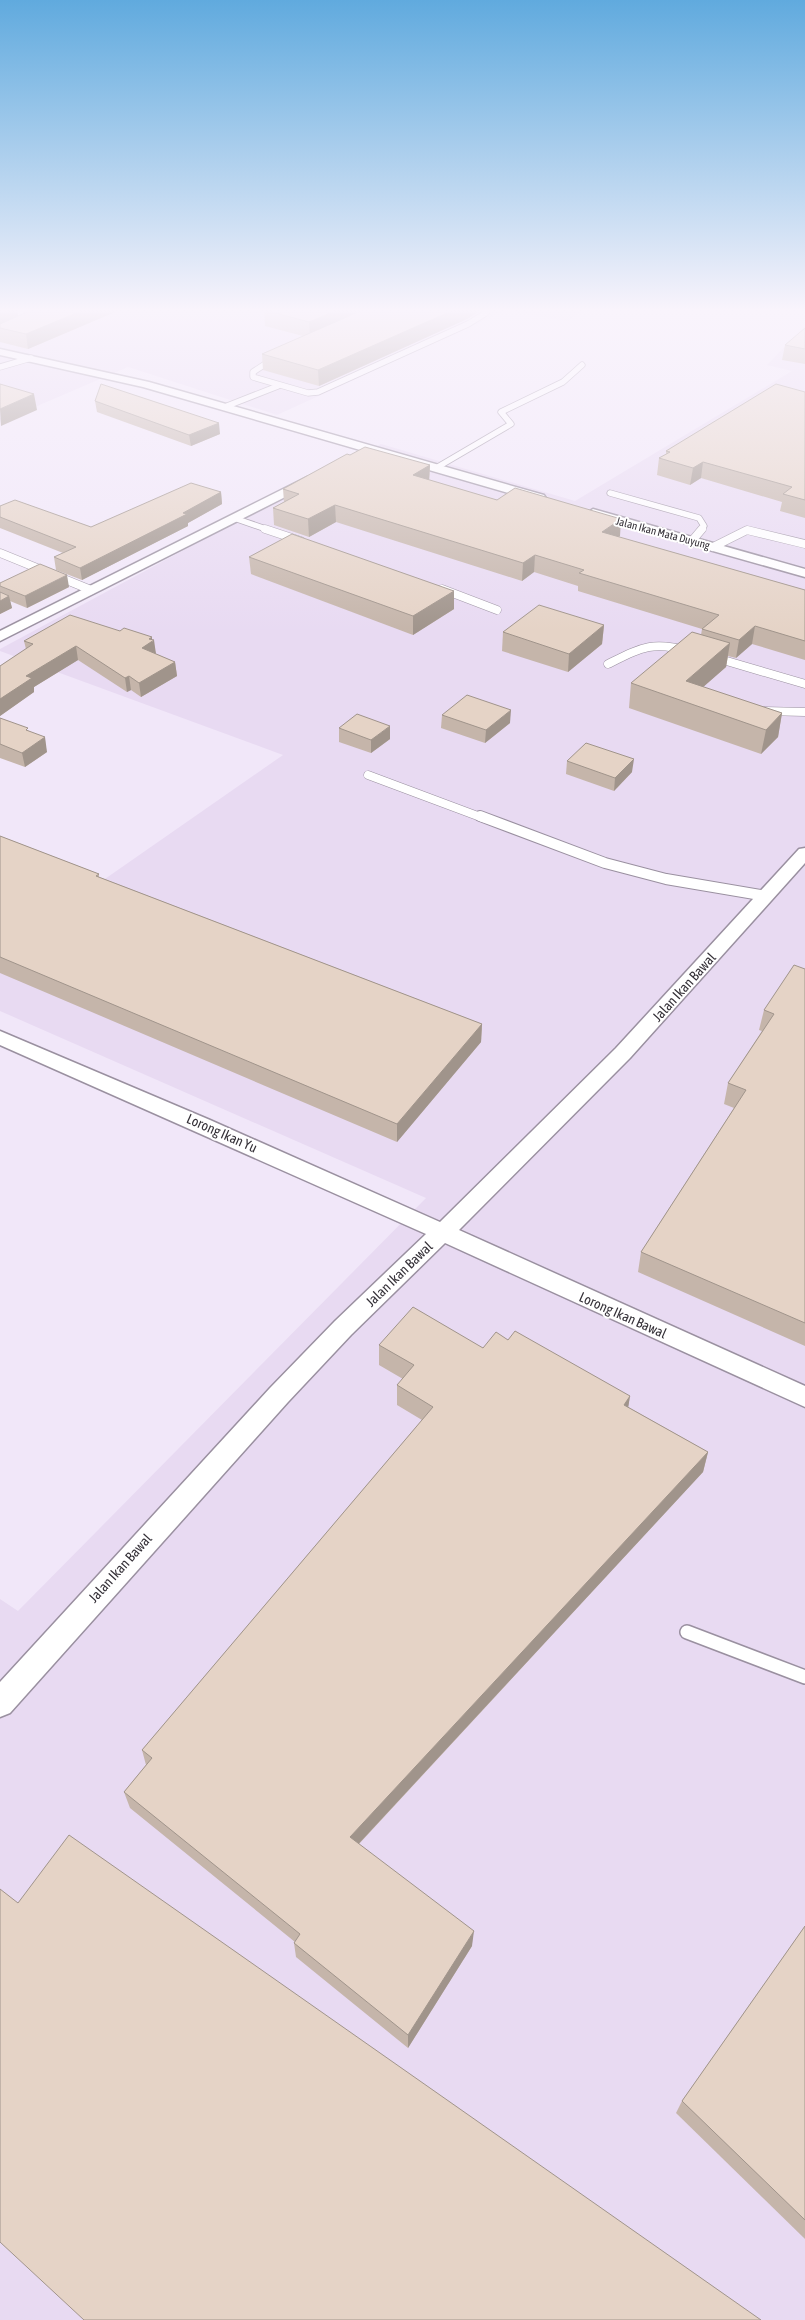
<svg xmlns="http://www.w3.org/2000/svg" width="805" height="2320" viewBox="0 0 805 2320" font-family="'Asap Condensed',sans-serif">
<rect width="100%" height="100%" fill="#f1e7f9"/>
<!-- built -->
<g fill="#e8daf2">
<path d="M 0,309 L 586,309 L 568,321 L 507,310 L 277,415 L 128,367 L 0,422 Z"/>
<path d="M 805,326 L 805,2320 L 0,2320 L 0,1599 L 18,1611 L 426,1198 L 0,1011 L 0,952 L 283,755 L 0,651 L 0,649 L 381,444 L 575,501 L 792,371 L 767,365 Z"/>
</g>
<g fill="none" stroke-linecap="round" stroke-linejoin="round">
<defs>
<g id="service-far3">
<path d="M 0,334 L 26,323 L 27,320 L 17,314 L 29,309"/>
<path d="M 276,357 L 253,372 L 253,377 L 308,393 L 318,392 L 468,324 L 486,313 L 487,310 L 484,309"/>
<path d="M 0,367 L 31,358"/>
<path d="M 227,406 L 278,386"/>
<path d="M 436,468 L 511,424 L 501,412 L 563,382 L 582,365"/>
<path d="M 610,493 L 699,518 L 704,526 L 701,530"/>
<path d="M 234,518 L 269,530"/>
</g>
<g id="service-far2">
<path d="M 265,529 L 301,541"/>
<path d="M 691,542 L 702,529"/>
<path d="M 713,547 L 747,530 L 805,544"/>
<path d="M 0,553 L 91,590"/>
<path d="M 442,589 L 497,610"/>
<path d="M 713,657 L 805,684"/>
<path d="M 608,664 C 642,647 652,641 690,651"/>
<path d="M 764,711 L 805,712"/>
<path d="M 368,775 L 483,818"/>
</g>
<path id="service-far1" d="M 480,816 L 605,863 L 666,879 L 766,896"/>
<path id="service" d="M 687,1632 L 805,1677"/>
<g id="minor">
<path d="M 0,349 L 149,382 L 544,495 L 546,498 L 544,501 L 536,501 L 143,387 L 0,355 Z"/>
<path d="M 307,477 L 311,478 L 313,481 L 311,484 L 0,641 L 0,631 Z"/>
<path d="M 593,509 L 805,569 L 805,577 L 589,516 L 587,513 Z"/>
<path d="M 805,848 L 805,863 L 630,1058 L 459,1230 L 805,1386 L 805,1407 L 445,1243 L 351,1335 L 288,1402 L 10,1713 L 0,1717 L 0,1682 L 270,1388 L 335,1321 L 426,1234 L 0,1045 L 0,1031 L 210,1120 L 440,1222 L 616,1048 L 799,849 Z"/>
</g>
</defs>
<!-- service-far3 casing -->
<use href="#service-far3" stroke="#9a90a0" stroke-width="7"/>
<!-- service-far2 casing -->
<use href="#service-far2" stroke="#9a90a0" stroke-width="9"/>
<!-- service-far1 casing -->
<use href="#service-far1" stroke="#9a90a0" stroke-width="12"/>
<!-- service casing -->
<use href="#service" stroke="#9a90a0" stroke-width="16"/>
<!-- minor casing -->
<use href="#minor" stroke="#9a90a0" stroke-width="3"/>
<!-- service-far3 -->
<use href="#service-far3" stroke="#fff" stroke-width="5.5"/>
<!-- service-far2 -->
<use href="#service-far2" stroke="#fff" stroke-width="8"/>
<!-- service-far1 -->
<use href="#service-far1" stroke="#fff" stroke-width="10"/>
<!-- service -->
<use href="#service" stroke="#fff" stroke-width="13"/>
<!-- minor -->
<use href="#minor" fill="#fff" fill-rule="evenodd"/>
</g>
<!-- wall -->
<g fill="#c5b5aa">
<path d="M 0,309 L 20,309 L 17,310 L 18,316 L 27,312 L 26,309 L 122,309 L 28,349 L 0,342 Z"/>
<path d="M 264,310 L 480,311 L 467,319 L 319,386 L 263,370 L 262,354 L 303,336 L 265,326 Z"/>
<path d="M 805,328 L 805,364 L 782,360 L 785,345 Z"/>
<path d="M 805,392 L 805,518 L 780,511 L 782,502 L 701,478 L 690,485 L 657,475 L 659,458 L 666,455 L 666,451 Z"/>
<path d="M 95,401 L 220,434 L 191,446 L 97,412 Z"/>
<path d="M 350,455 L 430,465 L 429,480 L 620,536 L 619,537 L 805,590 L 805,660 L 752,644 L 736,658 L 728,656 L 726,667 L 703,687 L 782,713 L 778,737 L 761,754 L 629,708 L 631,683 L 701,635 L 702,629 L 578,591 L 578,586 L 534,572 L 522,581 L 336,522 L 309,537 L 274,525 L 273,508 L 284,502 L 283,489 Z"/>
<path d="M 221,492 L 222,504 L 188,523 L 188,526 L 82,580 L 56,570 L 54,557 L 63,553 L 0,528 L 0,506 L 91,527 Z"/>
<path d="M 249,557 L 454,591 L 454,609 L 413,635 L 251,574 Z"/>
<path d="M 0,583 L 69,587 L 27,608 L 10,601 L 12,608 L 0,614 Z"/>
<path d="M 604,625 L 602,644 L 568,672 L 502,651 L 503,632 Z"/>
<path d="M 120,631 L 152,640 L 156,654 L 175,662 L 177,676 L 141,697 L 131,690 L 127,692 L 78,660 L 34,687 L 34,692 L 0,716 L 0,666 L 26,649 L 24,641 Z"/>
<path d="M 442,715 L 510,723 L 485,743 L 441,728 Z"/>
<path d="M 0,718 L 29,731 L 47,752 L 25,767 L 0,758 Z"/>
<path d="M 339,728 L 390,739 L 371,753 L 339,742 Z"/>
<path d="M 567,761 L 632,772 L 614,791 L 566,774 Z"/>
<path d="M 0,836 L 99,874 L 99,877 L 482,1024 L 481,1042 L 397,1142 L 0,973 Z"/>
<path d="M 805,969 L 805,1346 L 638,1272 L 641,1252 L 734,1108 L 724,1104 L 728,1083 L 762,1031 L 759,1030 L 764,1010 Z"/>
<path d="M 508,1340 L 630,1396 L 628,1407 L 708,1452 L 703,1472 L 359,1844 L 472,1946 L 408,2048 L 296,1957 L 294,1943 L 295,1942 L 130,1808 L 124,1792 L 146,1765 L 142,1750 L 422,1420 L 397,1405 L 397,1385 L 403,1379 L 379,1365 L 379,1345 L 483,1348 Z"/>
<path d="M 805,1926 L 805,2239 L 676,2113 L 682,2101 Z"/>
</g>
<!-- shaded-wall -->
<g fill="#a0948b">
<path d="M 12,309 L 20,309 L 17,310 L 19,321 L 0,328 L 0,314 Z"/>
<path d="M 86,309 L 122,309 L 28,349 L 26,334 Z"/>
<path d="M 340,309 L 376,309 L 310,338 L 309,322 Z"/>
<path d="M 456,309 L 480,309 L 480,311 L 467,319 L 319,386 L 318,370 Z"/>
<path d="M 34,394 L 37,410 L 1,426 L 0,409 Z"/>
<path d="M 219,423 L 220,434 L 191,446 L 189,435 Z"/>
<path d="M 703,462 L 701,478 L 690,485 L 693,468 Z"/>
<path d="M 430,465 L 429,482 L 413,475 Z"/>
<path d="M 221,492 L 222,504 L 188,523 L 188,526 L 82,580 L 80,568 Z"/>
<path d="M 335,505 L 336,522 L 309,537 L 308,519 Z"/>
<path d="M 621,519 L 620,536 L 601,549 L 602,532 Z"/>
<path d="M 535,555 L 534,572 L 522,581 L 523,563 Z"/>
<path d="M 67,575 L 69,587 L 27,608 L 25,596 Z"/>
<path d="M 454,591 L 454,609 L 413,635 L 413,616 Z"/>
<path d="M 9,596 L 12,608 L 0,614 L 0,601 Z"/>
<path d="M 604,625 L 602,644 L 568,672 L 569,654 Z"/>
<path d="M 755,626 L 752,644 L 736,658 L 739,640 Z"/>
<path d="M 152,637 L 152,642 L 154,640 L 156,654 L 142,648 L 149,639 Z"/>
<path d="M 730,643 L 726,667 L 686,702 L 686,681 Z"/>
<path d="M 76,646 L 78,660 L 34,687 L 34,692 L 0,716 L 0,699 L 26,676 Z"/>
<path d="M 175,662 L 177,676 L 141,697 L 139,683 Z"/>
<path d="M 129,676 L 131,690 L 127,692 L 125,678 Z"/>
<path d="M 511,710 L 510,723 L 485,743 L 486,730 Z"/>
<path d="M 782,713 L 778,737 L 761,754 L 766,730 Z"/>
<path d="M 390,726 L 390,739 L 371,753 L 371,740 Z"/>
<path d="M 45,737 L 47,752 L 25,767 L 22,753 Z"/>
<path d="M 634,759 L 632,772 L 614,791 L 615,778 Z"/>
<path d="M 482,1024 L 481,1042 L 397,1142 L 397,1124 Z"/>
<path d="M 630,1396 L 627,1415 L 624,1405 Z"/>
<path d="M 708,1452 L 703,1472 L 351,1852 L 350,1837 Z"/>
<path d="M 474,1931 L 472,1946 L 408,2048 L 408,2035 Z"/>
</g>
<!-- building -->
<g fill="#e5d3c6" stroke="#a0948b">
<path d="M 0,309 L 13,309 L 0,314 Z"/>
<path d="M 28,309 L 86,309 L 26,334 L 0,328 L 0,324 L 27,312 Z"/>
<path d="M 268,309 L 340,309 L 309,322 L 264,310 Z"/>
<path d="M 365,309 L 456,309 L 318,370 L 262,354 Z"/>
<path d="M 805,328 L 805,349 L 785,345 Z"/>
<path d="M 0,384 L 34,394 L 0,409 Z"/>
<path d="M 101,384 L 219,423 L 189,435 L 95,401 Z"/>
<path d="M 776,384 L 805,392 L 805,500 L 783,494 L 792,487 L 703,462 L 693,468 L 659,458 L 670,452 L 666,451 Z"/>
<path d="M 365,447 L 430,465 L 413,475 L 497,500 L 515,488 L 621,519 L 602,532 L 805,590 L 805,641 L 755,626 L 739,640 L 702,629 L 719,615 L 579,573 L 584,570 L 535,555 L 523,563 L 335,505 L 308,519 L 273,508 L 299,494 L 283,489 L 347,454 L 350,455 Z"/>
<path d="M 191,483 L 221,492 L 183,513 L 187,514 L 80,568 L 54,557 L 76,547 L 0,517 L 0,506 L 15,500 L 91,527 Z"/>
<path d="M 292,534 L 454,591 L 413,616 L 249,557 Z"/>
<path d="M 40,564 L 67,575 L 25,596 L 0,586 L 0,583 Z"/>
<path d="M 0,592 L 9,596 L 0,601 Z"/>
<path d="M 539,605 L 604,625 L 569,654 L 503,632 Z"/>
<path d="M 70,615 L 120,631 L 124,628 L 152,637 L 149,639 L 154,640 L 142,648 L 175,662 L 139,683 L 129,676 L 125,678 L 76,646 L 26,676 L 32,678 L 0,699 L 0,666 L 33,644 L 24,641 Z"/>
<path d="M 692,632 L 730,643 L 686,681 L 782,713 L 766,730 L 631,683 Z"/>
<path d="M 467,695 L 511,710 L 486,730 L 442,715 Z"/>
<path d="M 357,714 L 390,726 L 371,740 L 339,728 Z"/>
<path d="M 0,718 L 28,728 L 26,730 L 45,737 L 22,753 L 0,744 Z"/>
<path d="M 586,743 L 634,759 L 615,778 L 567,761 Z"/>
<path d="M 0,836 L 99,874 L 96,876 L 482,1024 L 397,1124 L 0,957 Z"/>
<path d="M 794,965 L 805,969 L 805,1323 L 641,1252 L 746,1090 L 728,1083 L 774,1014 L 764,1010 Z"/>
<path d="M 413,1307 L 483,1348 L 496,1332 L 508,1340 L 515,1331 L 630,1396 L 624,1405 L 708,1452 L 350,1837 L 474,1931 L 408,2035 L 294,1943 L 300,1934 L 124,1792 L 152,1758 L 142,1750 L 433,1407 L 397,1385 L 414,1365 L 379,1345 Z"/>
<path d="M 69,1835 L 761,2320 L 84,2320 L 0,2242 L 0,1889 L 18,1903 Z"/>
<path d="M 805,1926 L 805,2220 L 682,2101 Z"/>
</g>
<!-- sky -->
<linearGradient id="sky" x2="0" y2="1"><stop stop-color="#60aade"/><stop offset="0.49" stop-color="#f9f4fc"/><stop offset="1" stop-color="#f9f4fc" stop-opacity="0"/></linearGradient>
<rect width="805" height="633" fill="url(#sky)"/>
<g text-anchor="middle" stroke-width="4" stroke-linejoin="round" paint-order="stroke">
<!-- far-street labels -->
<g font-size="11" fill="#353138" stroke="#fff">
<text transform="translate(663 533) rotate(15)" y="4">Jalan Ikan Mata Duyung</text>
</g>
<!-- street labels -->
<g font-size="14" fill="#353138" stroke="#fff">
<text transform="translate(684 987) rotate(-48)" y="5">Jalan Ikan Bawal</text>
<text transform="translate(222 1133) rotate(24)" y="5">Lorong Ikan Yu</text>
<text transform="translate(399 1274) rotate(-44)" y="5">Jalan Ikan Bawal</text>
<text transform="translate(623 1315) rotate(24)" y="5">Lorong Ikan Bawal</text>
<text transform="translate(120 1568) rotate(-48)" y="5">Jalan Ikan Bawal</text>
</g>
</g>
</svg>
